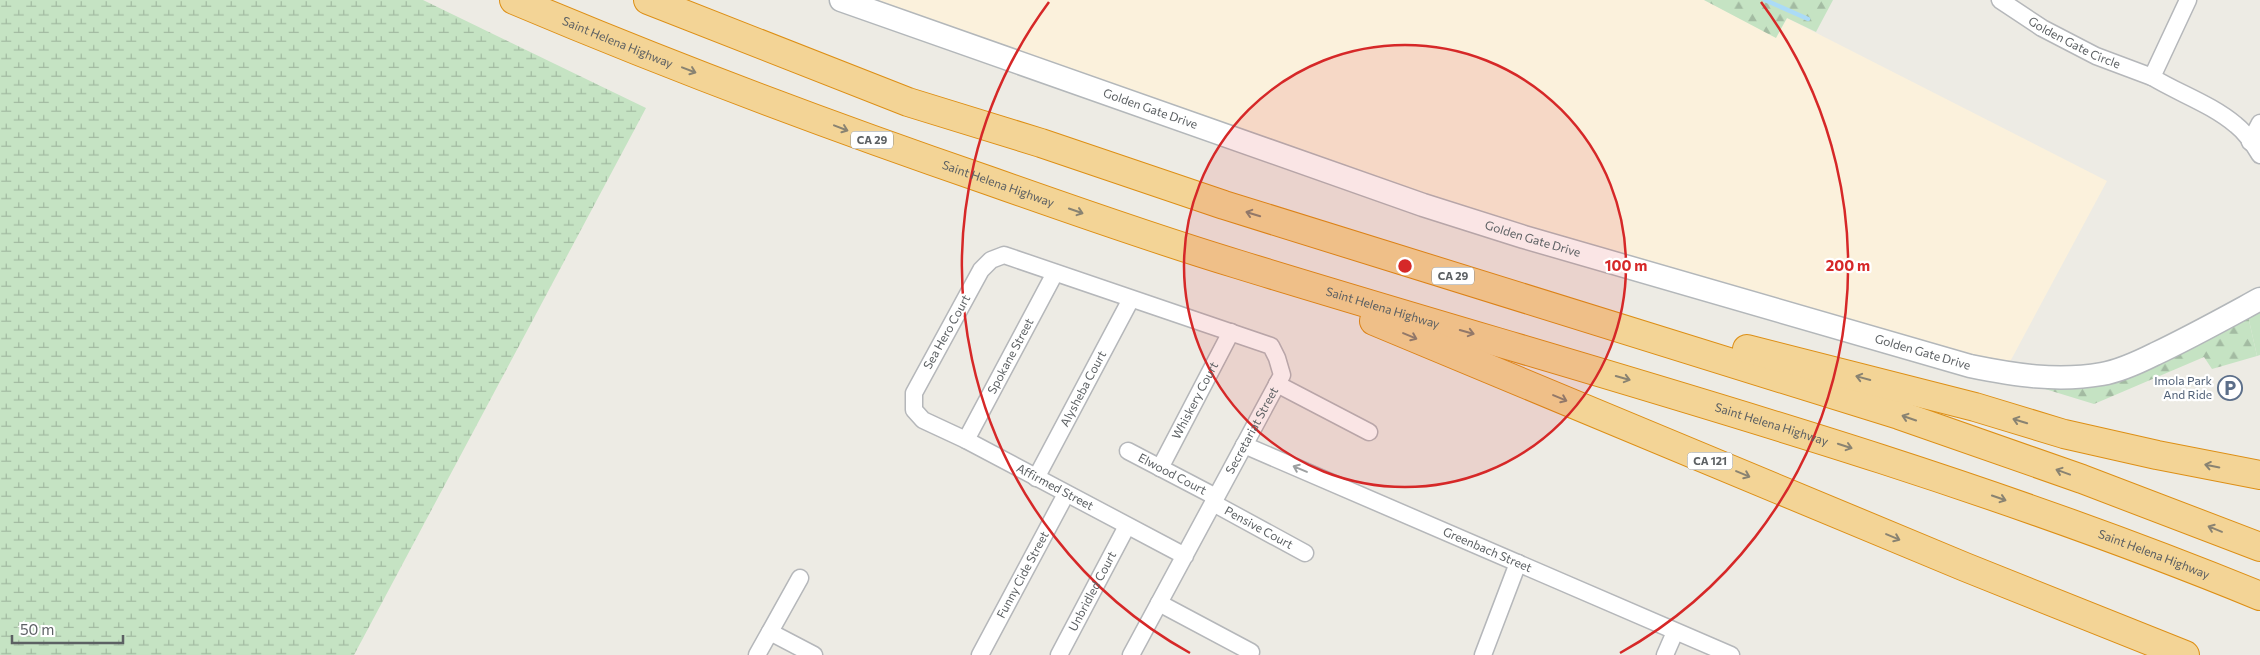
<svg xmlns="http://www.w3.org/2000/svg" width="2260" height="655" viewBox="0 0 2260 655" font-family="Commissioner,sans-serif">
<defs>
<pattern id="forest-firs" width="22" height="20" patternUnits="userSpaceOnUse" patternTransform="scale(1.25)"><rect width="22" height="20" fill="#c5e3c3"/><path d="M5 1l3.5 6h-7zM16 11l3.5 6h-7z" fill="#a3bba2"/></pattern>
<pattern id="wetland-marsh" width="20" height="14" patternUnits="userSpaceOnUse" patternTransform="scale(1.25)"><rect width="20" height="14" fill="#c5e3c3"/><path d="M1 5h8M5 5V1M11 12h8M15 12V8" fill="none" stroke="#a3bba2"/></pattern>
</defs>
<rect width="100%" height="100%" fill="#edebe4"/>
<!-- commercial -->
<path fill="#fbf1dc" d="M 841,0 L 1704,0 L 1776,37 L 1787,18 L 2107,181 L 2004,373 L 1652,274 Z"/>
<!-- green -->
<path fill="#c5e3c3" d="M 2260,299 L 2260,355 L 2257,356 L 2246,307 Z"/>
<!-- forest -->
<g fill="url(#forest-firs)">
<path d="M 1704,0 L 1833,0 L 1816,32 L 1787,18 L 1776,38 Z"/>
<path d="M 2246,307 L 2257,356 L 2212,369 L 2204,357 L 2094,404 L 1970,366 L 2104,374 Z"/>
</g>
<!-- wetland -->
<path fill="url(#wetland-marsh)" d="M 0,0 L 423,0 L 646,108 L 354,655 L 0,655 Z"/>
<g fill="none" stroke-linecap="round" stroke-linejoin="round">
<!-- stream -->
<path stroke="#abdbf7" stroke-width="4.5" d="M 1765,0 L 1808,19"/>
<defs>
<g id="street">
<path id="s1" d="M 2000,0 L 2042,28 L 2096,56 L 2152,77 L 2188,0"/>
<path d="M 2152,77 C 2180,94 2211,104 2236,125 C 2245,132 2254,145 2260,155"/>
<path d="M 2250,142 L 2260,123"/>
<path d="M 1277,384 L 1369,432"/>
<path id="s2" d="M 966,440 L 1055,273"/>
<path id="s3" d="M 1244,445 L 1731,655"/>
<path id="s4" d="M 1128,451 L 1216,497"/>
<path id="s5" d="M 1160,468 L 1231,332"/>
<path id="s6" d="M 1036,478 L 1131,299"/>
<path id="s7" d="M 1213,503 L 1305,553"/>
<path d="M 1159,603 L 1251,652"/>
<path d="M 770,632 L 814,655"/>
<path d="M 757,655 L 800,578"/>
<path id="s8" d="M 980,655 L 1066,494"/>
<path id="s9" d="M 1059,655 L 1127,526"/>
<path id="s10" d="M 1131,655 L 1282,375 L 1277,358 L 1271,346 L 1004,255 L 991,260 L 981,270 L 914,393 L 914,410 L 923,420 L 966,440 L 1185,556"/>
<path d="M 1483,655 L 1518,563"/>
<path d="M 1665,655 L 1675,632"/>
</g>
<g id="secondary">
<path id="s11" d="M 841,0 L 1423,205 L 1524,237 L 1970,366 C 2014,375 2057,382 2102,374 C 2120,371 2139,362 2155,354 C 2191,337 2225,318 2260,299"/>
</g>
<g id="highway">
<path id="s12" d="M 514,0 C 670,66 830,126 990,181 C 1072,210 1154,239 1237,264 C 1581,370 1926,459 2260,596"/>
<path d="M 648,0 L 908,102 L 1041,143 L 1224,205 L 1899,415 L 2082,479 L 2260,547"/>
<path d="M 1374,321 L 1965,567 L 2185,655"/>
<path d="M 1747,349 L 1975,407 L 2064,434 L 2157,455 L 2260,475"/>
</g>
</defs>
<!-- street casing -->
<use href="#street" stroke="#b5b7ba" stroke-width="19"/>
<!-- secondary casing -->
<use href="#secondary" stroke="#b3b7ba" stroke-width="25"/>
<!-- highway casing -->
<use href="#highway" stroke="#dd8f15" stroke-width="30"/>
<!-- street -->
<use href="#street" stroke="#fff" stroke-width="16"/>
<!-- secondary -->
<use href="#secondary" stroke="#fff" stroke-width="22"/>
<!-- highway -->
<use href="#highway" stroke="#f3d496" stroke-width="28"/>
</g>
<!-- one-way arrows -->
<defs><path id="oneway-shaft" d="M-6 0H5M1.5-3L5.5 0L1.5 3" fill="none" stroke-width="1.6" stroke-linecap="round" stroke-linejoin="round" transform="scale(1.25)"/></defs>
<g stroke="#898372">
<use href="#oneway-shaft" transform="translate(689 70) rotate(21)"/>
<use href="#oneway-shaft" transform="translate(841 128) rotate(21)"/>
<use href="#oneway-shaft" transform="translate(1076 211) rotate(19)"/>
<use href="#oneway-shaft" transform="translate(1253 214) rotate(-163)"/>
<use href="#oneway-shaft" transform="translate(1467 332) rotate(16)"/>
<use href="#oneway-shaft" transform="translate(1410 336) rotate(23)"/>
<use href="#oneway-shaft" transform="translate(1623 378) rotate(16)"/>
<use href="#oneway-shaft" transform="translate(1863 378) rotate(-165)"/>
<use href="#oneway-shaft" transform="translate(1560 398) rotate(23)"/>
<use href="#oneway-shaft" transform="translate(1909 418) rotate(-161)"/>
<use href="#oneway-shaft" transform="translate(2020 421) rotate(-163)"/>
<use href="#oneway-shaft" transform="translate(1845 446) rotate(18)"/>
<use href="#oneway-shaft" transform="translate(2212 466) rotate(-169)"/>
<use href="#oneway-shaft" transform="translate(2063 472) rotate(-160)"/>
<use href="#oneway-shaft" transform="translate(1743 474) rotate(23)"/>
<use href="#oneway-shaft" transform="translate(1999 498) rotate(19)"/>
<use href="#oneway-shaft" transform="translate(2215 529) rotate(-158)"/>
<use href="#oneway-shaft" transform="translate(1893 537) rotate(23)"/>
</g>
<use stroke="#9da0a1" href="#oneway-shaft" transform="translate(1300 469) rotate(-157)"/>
<!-- distance rings -->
<circle cx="1405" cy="266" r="221" fill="#d62828" fill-opacity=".12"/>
<g fill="none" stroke="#d62828" stroke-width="2.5">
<circle cx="1405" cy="266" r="221"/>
<path d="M1190 653A443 443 0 0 1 1049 2M1761 2A443 443 0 0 1 1620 653"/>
</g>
<!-- icons -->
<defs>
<symbol id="parking-ring" viewBox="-11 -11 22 22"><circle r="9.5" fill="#fff" stroke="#5c6f8a" stroke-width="1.5"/><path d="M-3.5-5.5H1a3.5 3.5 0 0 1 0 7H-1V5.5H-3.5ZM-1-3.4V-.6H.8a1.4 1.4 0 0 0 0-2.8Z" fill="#5c6f8a"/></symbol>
</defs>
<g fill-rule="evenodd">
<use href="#parking-ring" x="2216" y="374" width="28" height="28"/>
</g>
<g text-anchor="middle" stroke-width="4.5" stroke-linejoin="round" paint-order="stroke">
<!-- shield labels -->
<g fill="#fff" stroke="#8d9092" stroke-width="1">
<rect x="851" y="131.5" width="42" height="17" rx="4"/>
<rect x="1432" y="267.5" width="42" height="17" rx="4"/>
<rect x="1687.5" y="452.5" width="45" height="17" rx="4"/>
</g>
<g font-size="11" font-weight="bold" fill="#5c6063">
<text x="872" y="144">CA 29</text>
<text x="1453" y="280">CA 29</text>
<text x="1710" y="465">CA 121</text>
</g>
<!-- street labels -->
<g font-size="12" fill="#5c6063" stroke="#fff">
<text dy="4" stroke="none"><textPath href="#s12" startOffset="112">Saint Helena Highway</textPath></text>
<text dy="4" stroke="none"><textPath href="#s1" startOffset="86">Golden Gate Circle</textPath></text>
<text dy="4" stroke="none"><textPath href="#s11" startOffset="328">Golden Gate Drive</textPath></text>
<text dy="4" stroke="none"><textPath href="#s12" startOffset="518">Saint Helena Highway</textPath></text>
<text dy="4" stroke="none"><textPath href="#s11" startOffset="732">Golden Gate Drive</textPath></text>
<text dy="4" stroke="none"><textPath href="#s12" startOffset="922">Saint Helena Highway</textPath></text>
<text transform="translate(947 332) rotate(-61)" y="4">Sea Hero Court</text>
<text dy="4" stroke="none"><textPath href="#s11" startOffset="1138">Golden Gate Drive</textPath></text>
<text dy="4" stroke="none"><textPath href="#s2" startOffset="95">Spokane Street</textPath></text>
<text dy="4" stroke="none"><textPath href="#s6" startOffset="101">Alysheba Court</textPath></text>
<text dy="4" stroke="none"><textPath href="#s5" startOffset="76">Whiskery Court</textPath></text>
<text dy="4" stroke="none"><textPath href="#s12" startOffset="1328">Saint Helena Highway</textPath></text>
<text dy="4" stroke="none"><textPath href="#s10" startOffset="255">Secretariat Street</textPath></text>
<text dy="4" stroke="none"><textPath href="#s4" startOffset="50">Elwood Court</textPath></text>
<text dy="4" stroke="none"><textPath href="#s10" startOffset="978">Affirmed Street</textPath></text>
<text dy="4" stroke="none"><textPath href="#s7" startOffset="52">Pensive Court</textPath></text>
<text dy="4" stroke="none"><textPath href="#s3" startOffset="265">Greenbach Street</textPath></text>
<text dy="4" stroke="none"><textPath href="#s12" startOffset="1732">Saint Helena Highway</textPath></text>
<text dy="4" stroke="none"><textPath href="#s8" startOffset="91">Funny Cide Street</textPath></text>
<text dy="4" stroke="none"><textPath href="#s9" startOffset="72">Unbridled Court</textPath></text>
</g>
<!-- service labels -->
<g font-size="12" fill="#4e5e75" stroke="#fff" text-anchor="end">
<text x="2212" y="385">Imola Park<tspan x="2212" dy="14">And Ride</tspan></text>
</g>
</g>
<circle cx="1405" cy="266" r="8" fill="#d62828" stroke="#fff" stroke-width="2.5"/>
<g font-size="15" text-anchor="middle" font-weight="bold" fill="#d62828" stroke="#fff" stroke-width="4.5" stroke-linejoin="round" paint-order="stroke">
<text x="1626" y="271">100 m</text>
<text x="1848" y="271">200 m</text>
</g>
<!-- scale -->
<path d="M12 635v8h111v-8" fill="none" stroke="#5c6063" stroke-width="2.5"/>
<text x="20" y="635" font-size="15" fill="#5c6063" stroke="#ffffff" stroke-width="4" paint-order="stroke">50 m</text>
</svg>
